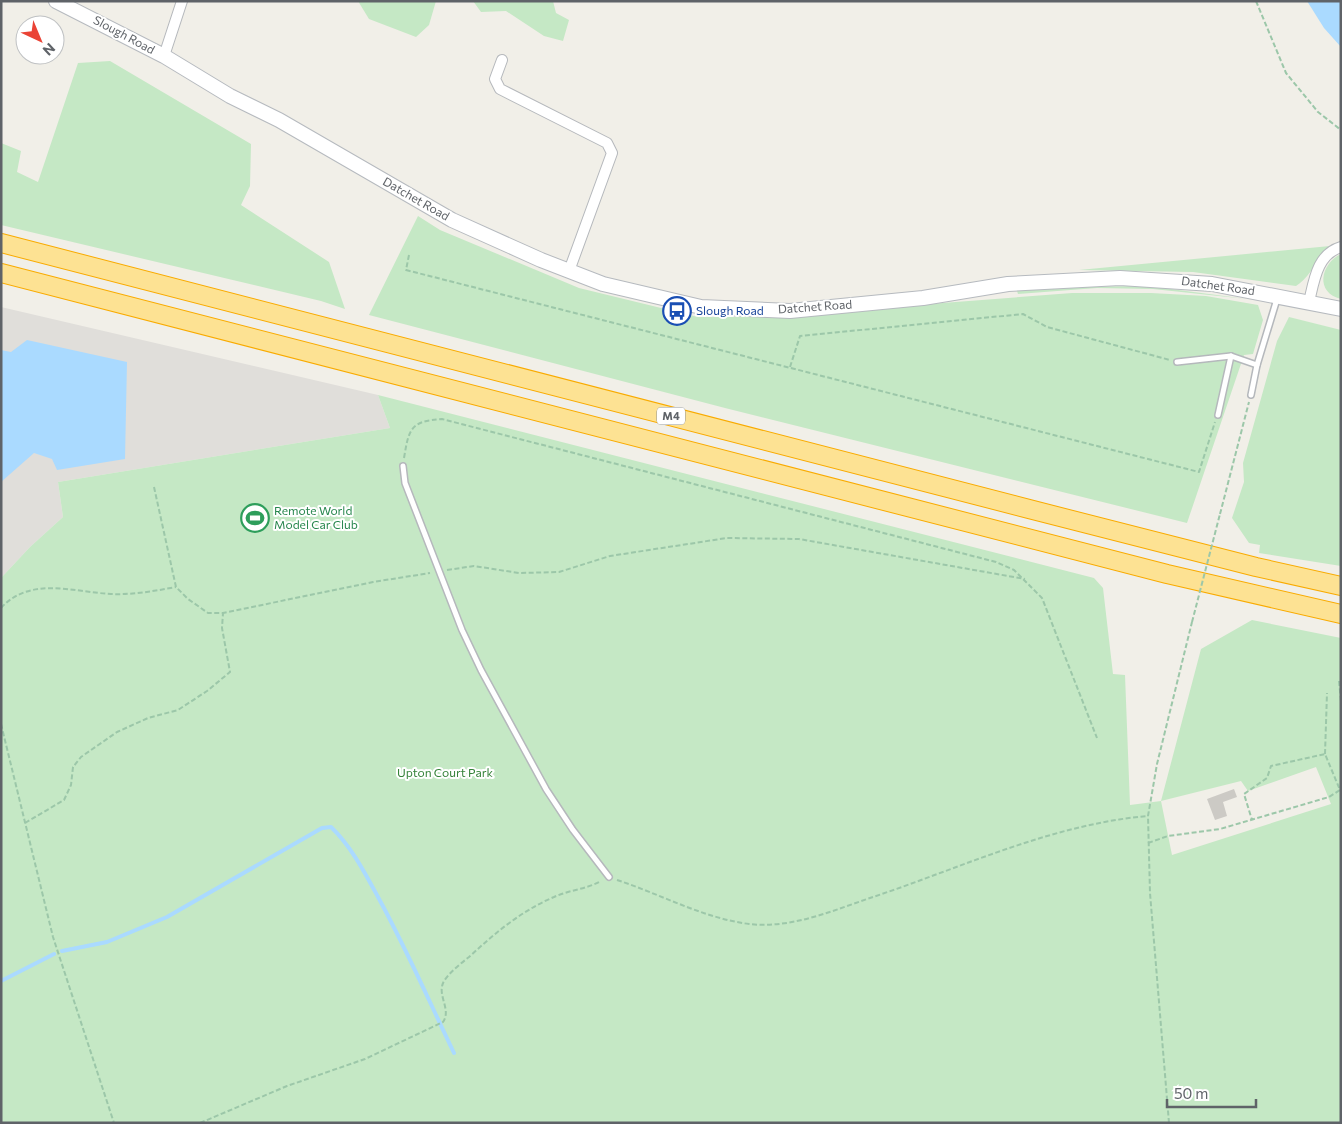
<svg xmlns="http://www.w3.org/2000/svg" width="1342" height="1124" viewBox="0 0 1342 1124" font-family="Commissioner,sans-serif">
<rect width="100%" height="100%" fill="#f1efe8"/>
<!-- industrial -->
<path fill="#e0deda" d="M 1,307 L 378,395 L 390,428 L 58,482 L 63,517 L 30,547 L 1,578 Z"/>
<!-- green -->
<g fill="#c5e8c5" fill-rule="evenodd">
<path d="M 358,1 L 436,1 L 429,25 L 416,37 L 369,19 Z"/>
<path d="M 473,1 L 553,1 L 556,13 L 569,20 L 563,41 L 544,36 L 506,11 L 481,12 Z"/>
<path d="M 110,61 L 251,144 L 250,186 L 241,205 L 329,262 L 345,309 L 321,301 L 1,225 L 1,143 L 21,151 L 17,172 L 38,182 L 78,63 Z"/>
<path d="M 418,216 L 440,230 L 579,288 L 698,317 L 758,317 L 1072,293 L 1151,293 L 1206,296 L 1258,305 L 1263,320 L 1253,354 L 1244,355 L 1187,523 L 725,408 L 369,315 Z"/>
<path d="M 1330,246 C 1318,259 1309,278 1296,286 L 1193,272 L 1079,270 Z"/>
<path d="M 1341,254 L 1341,299 C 1315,293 1320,264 1341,254 Z"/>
<path d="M 1148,286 L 1247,299 L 1153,289 L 1097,288 L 1018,294 L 1017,291 L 1066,287 Z"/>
<path d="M 1289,317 L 1341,330 L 1341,566 L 1259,553 L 1260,545 L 1249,543 L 1232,518 L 1244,482 L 1243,463 L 1277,341 Z"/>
<path d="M 378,395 L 1094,578 L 1103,588 L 1113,674 L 1125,675 L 1130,805 L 1161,801 L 1201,649 L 1252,620 L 1341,638 L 1341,1123 L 1,1123 L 1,578 L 30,547 L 63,517 L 58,482 L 390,428 ZM 1316,767 L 1331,804 L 1172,855 L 1161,801 L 1241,781 L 1248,791 Z"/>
</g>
<!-- water -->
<g fill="#aadaff">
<path d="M 1307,1 L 1341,1 L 1341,47 L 1324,28 Z"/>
<path d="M 27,340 L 127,362 L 125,459 L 57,470 L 52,459 L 34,453 L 1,482 L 1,350 L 11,352 Z"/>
</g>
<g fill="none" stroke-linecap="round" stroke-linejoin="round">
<!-- stream -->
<g stroke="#aadaff" stroke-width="4">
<path d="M 62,951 L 107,942 L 167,917 L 322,828 L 331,827 C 351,846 365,873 378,897 C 406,948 429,1001 454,1053"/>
<path d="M 1,981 L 54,954"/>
</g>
</g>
<!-- building -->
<path fill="#cccac5" d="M 1234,789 L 1237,797 L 1223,802 L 1227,816 L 1215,820 L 1207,799 Z"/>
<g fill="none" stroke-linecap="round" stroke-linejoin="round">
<defs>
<g id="lane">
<path d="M 1177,362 L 1231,356"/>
<path d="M 1251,395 L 1257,365 L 1277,299"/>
<path d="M 1218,415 L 1231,356 L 1257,365"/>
<path d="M 403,466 L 405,483 L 462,630 L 481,670 L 546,789 L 573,830 L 609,877"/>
</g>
<g id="street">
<path d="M 164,56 L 182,1"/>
<path d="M 502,60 L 495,79 L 500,89 L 607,143 L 612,153 L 569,271"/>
<path d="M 1309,302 C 1314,281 1317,254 1341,247"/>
</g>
<path id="secondary" d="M 56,1 L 164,56 L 230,96 L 279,120 L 452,220 L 541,260 L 603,284 L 701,307 L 790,311 L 923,298 L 1008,284 L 1120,278 L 1212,284 L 1341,309"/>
<g id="highway">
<path d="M 1,243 L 1029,509 L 1256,567 L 1341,586"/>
<path d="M 1,273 L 1167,574 L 1341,614"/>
</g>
</defs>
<!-- lane casing -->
<use href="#lane" stroke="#b5b8bc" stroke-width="8"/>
<!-- street casing -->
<use href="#street" stroke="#b5b8bc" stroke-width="12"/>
<!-- secondary casing -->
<use href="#secondary" stroke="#b6babf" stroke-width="16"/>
<!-- highway casing -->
<use href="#highway" stroke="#f9ab00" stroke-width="20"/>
<!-- path -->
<g stroke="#9cc7a9" stroke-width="2" stroke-dasharray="5 2.5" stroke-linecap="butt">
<path d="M 1256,1 L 1286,73 L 1318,112 L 1341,130"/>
<path d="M 409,255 L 406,270 L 1199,472 L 1215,422"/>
<path d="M 790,367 L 800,336 L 1023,314 L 1047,327 L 1170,360"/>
<path d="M 404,458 C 409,429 410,421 442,419 L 996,562 L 1014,570 L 1042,598 L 1097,738"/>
<path d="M 154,487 L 176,587 L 188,599 L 208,613 L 223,613 L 373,582 L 430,573"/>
<path d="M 1220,514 L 1249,402"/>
<path d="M 447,570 L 474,566 L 519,573 L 559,572 L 610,556 L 727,538 L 799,539 L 1025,579"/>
<path d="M 1,608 C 30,576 73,592 111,594 C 133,595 154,591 176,587"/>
<path d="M 1339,681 L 1341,701"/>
<path d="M 1,724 L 53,937 L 114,1123"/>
<path d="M 1325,754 L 1327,693"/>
<path d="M 25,823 L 64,800 L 71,785 L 73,767 L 81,757 L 117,732 L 148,718 L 178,710 L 207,691 L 230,672 L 222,628 L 223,613"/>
<path d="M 1148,843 L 1168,836 L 1220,829 L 1329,797 L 1340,790 L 1325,754 L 1271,766 L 1267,778 L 1244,794 L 1252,820"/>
<path d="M 617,880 C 660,894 703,918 749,924 C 792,929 834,910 873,897 C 963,867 1053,824 1148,816"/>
<path d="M 200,1123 L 287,1086 L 365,1059 L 443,1022 C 452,1009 436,995 444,981 C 450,972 460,964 469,957 C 495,933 521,911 554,897 C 569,890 587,889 601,881"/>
<path d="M 1169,1123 L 1150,893 L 1148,816 L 1157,764 L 1192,622"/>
</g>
<!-- lane -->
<use href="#lane" stroke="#fff" stroke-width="5"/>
<!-- street -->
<use href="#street" stroke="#fff" stroke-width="10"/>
<!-- secondary -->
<use href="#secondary" stroke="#fff" stroke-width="14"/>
<!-- highway -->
<use href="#highway" stroke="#fde293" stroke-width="18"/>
<!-- path-bridge -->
<path stroke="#9cc7a9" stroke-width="2" stroke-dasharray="5 2.5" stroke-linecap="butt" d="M 1192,622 L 1220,514"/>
</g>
<!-- icons -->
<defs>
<symbol id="bus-ring" viewBox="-11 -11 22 22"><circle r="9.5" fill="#fff" stroke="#1a4fb4" stroke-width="1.5"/><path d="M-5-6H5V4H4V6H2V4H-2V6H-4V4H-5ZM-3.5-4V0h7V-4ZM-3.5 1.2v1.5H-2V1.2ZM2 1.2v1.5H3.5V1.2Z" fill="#1a4fb4"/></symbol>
<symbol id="stadium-ring" viewBox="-11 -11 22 22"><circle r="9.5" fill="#fff" stroke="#2e9e5b" stroke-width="1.5"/><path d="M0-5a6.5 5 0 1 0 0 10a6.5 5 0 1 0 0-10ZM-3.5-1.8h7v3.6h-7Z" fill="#2e9e5b"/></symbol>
</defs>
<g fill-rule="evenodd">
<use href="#bus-ring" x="661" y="295" width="32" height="32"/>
<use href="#stadium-ring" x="239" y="502" width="32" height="32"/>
</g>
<g text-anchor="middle" stroke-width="4" stroke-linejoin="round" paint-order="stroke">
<!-- shield labels -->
<rect fill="#fff" stroke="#8f9295" stroke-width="1" x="657" y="407.5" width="28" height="17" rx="4"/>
<g font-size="11" font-weight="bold" fill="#5f6368">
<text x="671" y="420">M4</text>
</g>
<!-- street labels -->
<g font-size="12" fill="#5f6368" stroke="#fff">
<text transform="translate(124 35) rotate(28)" y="4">Slough Road</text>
<text transform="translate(416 199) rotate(30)" y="4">Datchet Road</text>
<text transform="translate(1218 286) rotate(8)" y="4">Datchet Road</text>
<text transform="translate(815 307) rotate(-4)" y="4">Datchet Road</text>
</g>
<!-- transit labels -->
<g font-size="12" fill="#164399" stroke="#fff" text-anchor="start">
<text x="696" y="315">Slough Road</text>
</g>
<!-- leisure labels -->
<g font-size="12" fill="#27864d" stroke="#fff" text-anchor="start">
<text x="274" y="515">Remote World<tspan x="274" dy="14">Model Car Club</tspan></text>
</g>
<!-- park labels -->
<g font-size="12" fill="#348238" stroke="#fff">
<text x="445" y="777">Upton Court Park</text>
</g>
</g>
<!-- border -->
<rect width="1342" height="1124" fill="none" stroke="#5f6368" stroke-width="5"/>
<!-- north arrow -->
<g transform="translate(40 40) rotate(136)"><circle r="24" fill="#ffffff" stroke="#bfc1c3"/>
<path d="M0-4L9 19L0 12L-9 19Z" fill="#ea4335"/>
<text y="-8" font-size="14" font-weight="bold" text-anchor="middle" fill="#5f6368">N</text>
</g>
<!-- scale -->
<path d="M1167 1099v8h89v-8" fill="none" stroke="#5f6368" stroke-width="2.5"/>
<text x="1174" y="1099" font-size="15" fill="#5f6368" stroke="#ffffff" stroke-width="4" paint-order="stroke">50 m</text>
</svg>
